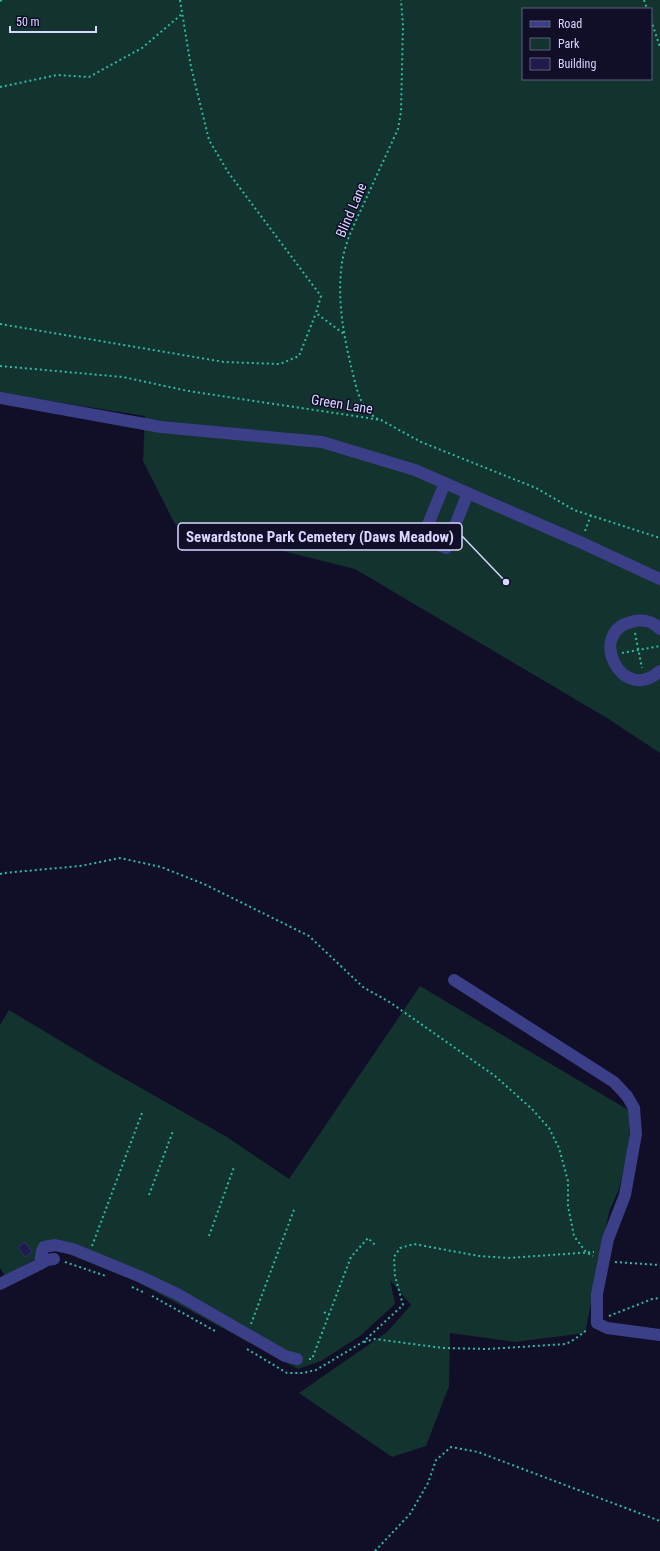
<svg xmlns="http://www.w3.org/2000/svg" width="660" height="1551" viewBox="0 0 660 1551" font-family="'Roboto Condensed',sans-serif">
<rect width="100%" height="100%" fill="#110f28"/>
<!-- green -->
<g fill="#12332e" fill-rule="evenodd">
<path d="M 0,0 L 660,0 L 660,753 L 607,718 L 355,569 L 175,524 L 143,461 L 145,416 L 0,393 ZM 523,9 L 651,9 L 651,79 L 523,79 Z"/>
<path d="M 420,986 L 630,1111 L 629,1147 L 619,1189 L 609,1212 L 585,1333 L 515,1342 L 450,1333 L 449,1386 L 426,1446 L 392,1457 L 299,1393 L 387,1332 L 411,1305 L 390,1280 L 395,1304 L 360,1336 L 321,1361 L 298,1369 L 134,1280 L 68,1254 L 51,1250 L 5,1276 L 0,1268 L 0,1025 L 9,1010 L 104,1067 L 227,1137 L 289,1179 Z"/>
</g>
<!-- building -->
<path fill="#1f1b4a" stroke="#332d76" d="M 25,1242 L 32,1252 L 25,1257 L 18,1247 Z"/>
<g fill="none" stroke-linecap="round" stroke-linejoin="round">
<!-- path -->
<g stroke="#2dbca4" stroke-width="2" stroke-dasharray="2 3" stroke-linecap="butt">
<path d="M 180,0 L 191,67 L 209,140 L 228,172 L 321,296 L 316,313 L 344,334"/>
<path d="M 644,0 L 647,9"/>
<path d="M 0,1 L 2,0"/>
<path d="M 651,20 L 660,47"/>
<path d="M 0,87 L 57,75 L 89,77 L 142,48 L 182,14"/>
<path d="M 0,324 L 224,362 L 280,364 L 299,356 L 316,313"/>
<path d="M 0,366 L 123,377 L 188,391 L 381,420 L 421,442 L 536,488 L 574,510 L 660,538"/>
<path d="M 378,419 C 359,409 356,385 351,366 C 343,333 337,297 342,263 C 345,241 356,221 365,201 C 376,177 387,153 398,129 L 401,112 L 403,25 L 401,0"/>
<path d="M 585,531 L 591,515"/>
<path d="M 635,633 L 642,668"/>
<path d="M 622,653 L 660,646"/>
<path d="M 0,874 L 4,873 L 80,866 L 120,858 L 161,867 L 204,884 L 309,936 L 363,987 L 391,1003 L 495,1076 L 532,1109 L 549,1128 L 559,1148 L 568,1181 L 568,1206 L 574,1236 L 586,1252 L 593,1256"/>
<path d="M 149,1195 L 173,1131"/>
<path d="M 209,1236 L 234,1167"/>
<path d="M 92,1246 L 142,1113"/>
<path d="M 65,1262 L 106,1276"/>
<path d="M 615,1262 L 660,1265"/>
<path d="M 132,1287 L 143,1292"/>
<path d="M 152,1296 L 215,1331"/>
<path d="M 324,1312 L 329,1315"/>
<path d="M 609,1316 L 652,1299 L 660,1298"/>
<path d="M 251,1324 L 295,1207"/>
<path d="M 364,1342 L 375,1339 L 443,1348 L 488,1349 L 566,1344 L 575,1339 L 588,1329"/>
<path d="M 247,1349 L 287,1373 L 303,1373 L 316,1370 L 363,1342 L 403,1305 L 395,1276 L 394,1257 L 400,1248 L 414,1244 L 479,1256 L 508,1258 L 594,1252"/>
<path d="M 309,1359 L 312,1359 L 351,1257 L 368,1238 L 376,1246"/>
<path d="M 375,1551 L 410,1514 L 428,1483 L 436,1460 L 451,1447 L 478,1452 L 660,1521"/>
</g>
<!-- minor -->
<g stroke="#3a3f88" stroke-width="12">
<path d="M 0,398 L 161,427 L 322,442 L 415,470 L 580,542 L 660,579"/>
<path d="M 445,483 L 422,539 L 446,548 L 468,493"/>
<path d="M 660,629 C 654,622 644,619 635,621 C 584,630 622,706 660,671"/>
<path d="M 454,980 L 614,1082 L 627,1096 L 634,1108 L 636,1134 L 625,1195 L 608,1239 L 597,1294 L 597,1323 L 607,1328 L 660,1335"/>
<path d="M 40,1264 L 42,1251 L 44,1247 L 55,1245 L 73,1249 L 141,1277 L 177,1294 L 285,1356 L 297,1359"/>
<path d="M 0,1284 L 40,1264 L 47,1260 L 54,1259"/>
</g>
</g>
<g text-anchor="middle" stroke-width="3" stroke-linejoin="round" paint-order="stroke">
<!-- street labels -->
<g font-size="14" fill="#d7d7ff" stroke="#110f28">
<text transform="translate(351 210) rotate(-67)" y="5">Blind Lane</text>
<text transform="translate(342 404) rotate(9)" y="5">Green Lane</text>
</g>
</g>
<!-- callouts -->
<path fill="none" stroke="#d7d7ff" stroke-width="1.5" d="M506 582L462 536"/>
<circle fill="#d7d7ff" stroke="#110f28" stroke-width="1.5" cx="506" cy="582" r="4"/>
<rect fill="#110f28" stroke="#d7d7ff" stroke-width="1.5" x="178" y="523" width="284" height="27" rx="4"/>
<g font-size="15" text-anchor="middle" font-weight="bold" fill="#d7d7ff">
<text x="320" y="542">Sewardstone Park Cemetery (Daws Meadow)</text>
</g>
<!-- legend -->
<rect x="522" y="8" width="130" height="72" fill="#110f28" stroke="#605f7e"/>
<rect x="530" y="21" width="20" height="6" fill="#3a3f88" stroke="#605f7e"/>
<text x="558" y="28" font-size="12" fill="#d7d7ff">Road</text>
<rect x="530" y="38" width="20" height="12" fill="#12332e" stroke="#605f7e"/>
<text x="558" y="48" font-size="12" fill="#d7d7ff">Park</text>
<rect x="530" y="58" width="20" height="12" fill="#1f1b4a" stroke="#605f7e"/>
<text x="558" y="68" font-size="12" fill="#d7d7ff">Building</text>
<!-- scale -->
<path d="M10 26v6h86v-6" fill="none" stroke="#d7d7ff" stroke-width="2"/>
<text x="16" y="26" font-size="12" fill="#d7d7ff" stroke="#110f28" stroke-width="3" paint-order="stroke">50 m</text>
</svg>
